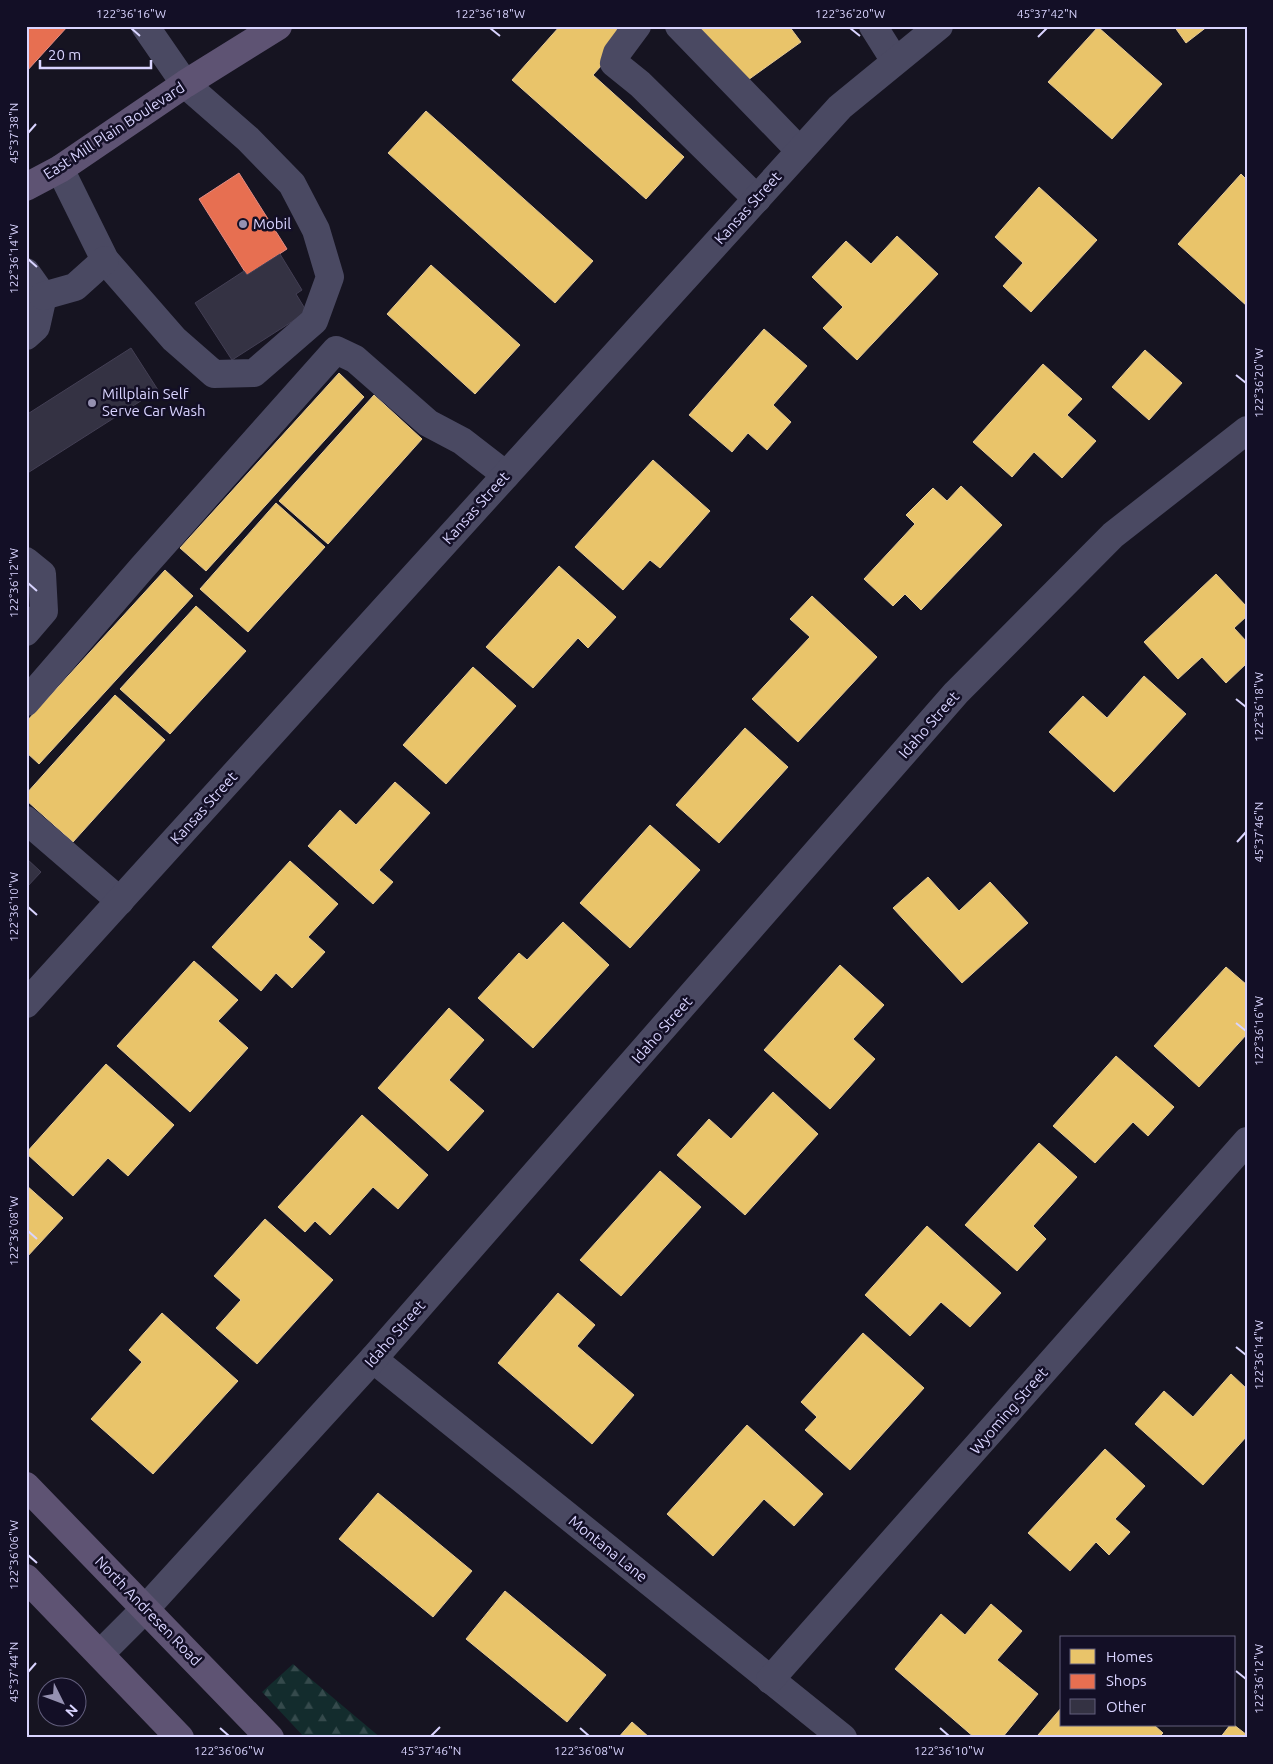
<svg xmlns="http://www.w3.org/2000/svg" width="1273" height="1764" viewBox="0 0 1273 1764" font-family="Ubuntu,sans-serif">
<defs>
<pattern id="forest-firs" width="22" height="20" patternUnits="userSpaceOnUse" patternTransform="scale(1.25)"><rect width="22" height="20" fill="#132c2d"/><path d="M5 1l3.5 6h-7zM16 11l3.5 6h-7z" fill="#354a4c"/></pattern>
</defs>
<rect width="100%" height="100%" fill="#161421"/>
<!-- forest -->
<path fill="url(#forest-firs)" d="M 293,1664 L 381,1738 L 305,1738 L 262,1692 Z"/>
<!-- homes -->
<g fill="#e9c46a" stroke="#e4c997">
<path d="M 560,26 L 613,26 L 626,38 L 593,75 L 684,157 L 646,199 L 512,80 Z"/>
<path d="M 699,26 L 789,26 L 801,42 L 741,85 Z"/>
<path d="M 1174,26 L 1208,26 L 1186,43 Z"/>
<path d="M 1098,27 L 1162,84 L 1112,139 L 1048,82 Z"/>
<path d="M 426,111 L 593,261 L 555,303 L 388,153 Z"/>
<path d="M 1241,174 L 1247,180 L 1247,306 L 1178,244 Z"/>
<path d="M 1039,187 L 1097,240 L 1031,312 L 1003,286 L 1023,263 L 995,237 Z"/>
<path d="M 897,236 L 938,274 L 857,360 L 823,328 L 843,307 L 812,277 L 846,241 L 871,264 Z"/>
<path d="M 431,265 L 520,345 L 475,394 L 387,314 Z"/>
<path d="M 764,329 L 807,366 L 773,405 L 791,422 L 767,450 L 748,433 L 732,452 L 689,415 Z"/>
<path d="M 1145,350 L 1182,383 L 1149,420 L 1112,387 Z"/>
<path d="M 1043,364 L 1082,399 L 1067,415 L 1096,441 L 1062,478 L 1034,452 L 1012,477 L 973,442 Z"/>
<path d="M 339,373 L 364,397 L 206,571 L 180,548 Z"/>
<path d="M 374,395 L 422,439 L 328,544 L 279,501 Z"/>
<path d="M 653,460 L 710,511 L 660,568 L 650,560 L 623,590 L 575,547 Z"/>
<path d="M 961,486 L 1002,525 L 921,610 L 905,594 L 893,606 L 864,579 L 915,524 L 906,515 L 933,488 L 947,501 Z"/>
<path d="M 276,503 L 325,547 L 248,632 L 200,589 Z"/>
<path d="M 559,566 L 616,617 L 588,648 L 578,638 L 533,688 L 486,647 Z"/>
<path d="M 165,570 L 193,596 L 39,764 L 26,752 L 26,722 Z"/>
<path d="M 1216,574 L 1247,607 L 1247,616 L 1234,628 L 1247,642 L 1247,663 L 1226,683 L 1202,657 L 1178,679 L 1144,642 Z"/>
<path d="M 812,596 L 877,657 L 798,742 L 752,699 L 810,637 L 790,619 Z"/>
<path d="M 196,606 L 246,651 L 170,734 L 120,689 Z"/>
<path d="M 473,667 L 516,706 L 446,784 L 403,745 Z"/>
<path d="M 1144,676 L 1186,714 L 1114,792 L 1049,732 L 1083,696 L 1107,718 Z"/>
<path d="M 115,695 L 165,740 L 73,842 L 26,800 L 26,794 Z"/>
<path d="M 745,728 L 788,767 L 719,843 L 676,805 Z"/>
<path d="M 395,782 L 430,813 L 379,870 L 393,882 L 373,904 L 308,846 L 340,810 L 356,825 Z"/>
<path d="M 650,825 L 700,870 L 630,948 L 580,903 Z"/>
<path d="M 290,861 L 338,904 L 308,937 L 325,952 L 292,988 L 276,973 L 261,991 L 212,947 Z"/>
<path d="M 928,877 L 959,911 L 990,882 L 1028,923 L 962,983 L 893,908 Z"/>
<path d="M 563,922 L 609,965 L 533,1048 L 478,998 L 519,953 L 527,960 Z"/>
<path d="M 194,961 L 238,1000 L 218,1021 L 248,1048 L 190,1112 L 117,1046 Z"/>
<path d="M 840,965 L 884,1005 L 853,1039 L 875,1059 L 830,1109 L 764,1050 Z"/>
<path d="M 1226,967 L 1247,985 L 1247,1034 L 1199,1087 L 1154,1046 Z"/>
<path d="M 449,1008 L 484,1040 L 449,1080 L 484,1111 L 448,1151 L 378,1088 Z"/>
<path d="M 1116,1056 L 1174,1107 L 1148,1136 L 1133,1122 L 1095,1163 L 1053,1126 Z"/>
<path d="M 106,1064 L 174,1125 L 128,1176 L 108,1158 L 73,1196 L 26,1153 Z"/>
<path d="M 773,1092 L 818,1134 L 745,1215 L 677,1155 L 709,1119 L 731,1139 Z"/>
<path d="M 362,1115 L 428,1175 L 398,1209 L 373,1187 L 330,1235 L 315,1221 L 305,1232 L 278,1207 Z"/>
<path d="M 1039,1143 L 1077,1177 L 1033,1226 L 1046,1239 L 1017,1271 L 965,1225 Z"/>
<path d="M 660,1171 L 701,1207 L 621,1296 L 580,1260 Z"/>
<path d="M 26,1185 L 63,1218 L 26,1258 Z"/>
<path d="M 265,1219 L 333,1280 L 257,1364 L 216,1328 L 241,1300 L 214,1276 Z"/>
<path d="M 927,1226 L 1001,1293 L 970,1327 L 941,1302 L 910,1336 L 865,1295 Z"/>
<path d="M 558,1293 L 595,1325 L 577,1346 L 634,1395 L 592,1444 L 498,1363 Z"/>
<path d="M 162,1313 L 238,1381 L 153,1474 L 91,1419 L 142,1362 L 129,1350 Z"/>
<path d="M 863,1333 L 924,1388 L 850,1470 L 805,1430 L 817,1417 L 801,1402 Z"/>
<path d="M 1231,1374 L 1247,1389 L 1247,1436 L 1203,1485 L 1135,1424 L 1164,1391 L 1193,1417 Z"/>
<path d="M 747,1425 L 823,1494 L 794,1526 L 764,1499 L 713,1556 L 667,1514 Z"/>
<path d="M 1105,1449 L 1145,1486 L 1115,1519 L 1130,1532 L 1109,1555 L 1096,1542 L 1070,1571 L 1028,1533 Z"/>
<path d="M 378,1493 L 472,1571 L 433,1617 L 339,1539 Z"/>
<path d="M 505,1591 L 606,1675 L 567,1722 L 466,1639 Z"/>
<path d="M 991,1604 L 1022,1631 L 997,1660 L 1038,1694 L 1002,1738 L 975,1738 L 895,1669 L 941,1614 L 965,1635 Z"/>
<path d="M 1062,1707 L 1062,1725 L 1154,1725 L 1163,1733 L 1158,1738 L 1041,1738 L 1038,1735 Z"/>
<path d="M 632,1722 L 650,1738 L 618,1738 Z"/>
<path d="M 1230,1725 L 1234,1725 L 1247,1735 L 1247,1738 L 1220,1738 Z"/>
</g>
<!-- shops -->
<g fill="#e76f51" stroke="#e38d85">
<path d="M 26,26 L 68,26 L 26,72 Z"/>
<path d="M 239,173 L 287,249 L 247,275 L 199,199 Z"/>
</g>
<!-- building -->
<g fill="#343243" stroke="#433f54">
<path d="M 280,254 L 302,290 L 296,294 L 307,312 L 232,360 L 195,303 L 244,271 L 247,275 Z"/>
<path d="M 131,348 L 158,390 L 26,474 L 26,415 Z"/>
<path d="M 26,858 L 41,872 L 26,888 Z"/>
</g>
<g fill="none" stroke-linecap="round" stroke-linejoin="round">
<!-- minor -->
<g stroke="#4a4962" stroke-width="28">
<path d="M 637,26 L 617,53 L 614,63 L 640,84 L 757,199"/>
<path d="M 679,26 L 800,151"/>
<path d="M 873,26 L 895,61"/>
<path d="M 60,169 L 105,260 L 174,339 L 214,374 L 254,373 L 314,321 L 330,277 L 316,230 L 292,184 L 248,139 L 185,84 L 145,26"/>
<path d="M 26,272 L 43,296 L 36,327 L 26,336"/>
<path d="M 43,296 L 75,287 L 105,260"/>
<path d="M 26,561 L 42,574 L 44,611 L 26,632"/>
<path d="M 26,702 L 142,568 L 336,350 L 355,359 L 428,423 L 462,441 L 506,475"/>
<path d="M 26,820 L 120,901"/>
<path d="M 26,1004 L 840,107 L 939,26"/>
<path d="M 373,1359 L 843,1738"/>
<path d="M 100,1654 L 146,1608 L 373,1359 L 956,693 L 1113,535 L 1247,430"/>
<path d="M 770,1680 L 1247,1141"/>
</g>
<!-- major -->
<g stroke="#5e5373" stroke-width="28">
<path d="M 26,187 L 60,169 L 185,84 L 278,26"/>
<path d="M 26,1486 L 270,1738"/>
<path d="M 26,1578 L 180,1738"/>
</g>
</g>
<!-- ticks -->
<path fill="none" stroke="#d9d4ff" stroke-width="2" d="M 131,28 L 140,36M 490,28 L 500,36M 850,28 L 860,36M 1038,37 L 1047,28M 28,133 L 36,124M 28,259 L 37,267M 1236,375 L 1246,383M 28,583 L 37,591M 1236,699 L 1246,707M 1237,842 L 1246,832M 28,907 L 37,915M 1236,1023 L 1246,1031M 28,1231 L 37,1239M 1236,1347 L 1246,1355M 28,1555 L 37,1563M 1236,1671 L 1246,1679M 28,1672 L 36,1663M 220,1728 L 229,1736M 580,1728 L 589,1736M 940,1728 L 949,1736M 431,1736 L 440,1727"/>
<!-- markers -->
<g fill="#9591b1" stroke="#130f26" stroke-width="2">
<circle cx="243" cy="224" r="5"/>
<circle cx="92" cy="403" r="5"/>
</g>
<g text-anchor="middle" stroke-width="5" stroke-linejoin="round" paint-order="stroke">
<!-- street labels -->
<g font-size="15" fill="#d9d4ff" stroke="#130f26">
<text transform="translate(114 131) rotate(-33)" y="5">East Mill Plain Boulevard</text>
<text transform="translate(748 208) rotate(-48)" y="5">Kansas Street</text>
<text transform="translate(476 508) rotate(-48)" y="5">Kansas Street</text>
<text transform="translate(929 725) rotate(-49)" y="5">Idaho Street</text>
<text transform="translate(204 808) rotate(-48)" y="5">Kansas Street</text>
<text transform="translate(662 1030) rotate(-49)" y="5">Idaho Street</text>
<text transform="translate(395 1334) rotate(-49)" y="5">Idaho Street</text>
<text transform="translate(1009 1411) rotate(-49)" y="5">Wyoming Street</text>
<text transform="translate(608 1549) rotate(39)" y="5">Montana Lane</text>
<text transform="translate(148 1611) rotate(46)" y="5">North Andresen Road</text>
</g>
<!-- poi labels -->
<g font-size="15" fill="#d9d4ff" stroke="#130f26" text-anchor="start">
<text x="253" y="229">Mobil</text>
<text x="102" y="399">Millplain Self<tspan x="102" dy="17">Serve Car Wash</tspan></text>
</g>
</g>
<!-- border -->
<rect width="1273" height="1764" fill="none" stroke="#130f26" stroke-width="55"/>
<!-- legend -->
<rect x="1060" y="1636" width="175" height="90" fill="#130f26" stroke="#625e7d"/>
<rect x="1070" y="1649" width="25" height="15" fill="#e9c46a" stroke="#625e7d"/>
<text x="1106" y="1662" font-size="15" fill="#d9d4ff">Homes</text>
<rect x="1070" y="1674" width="25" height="15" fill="#e76f51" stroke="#625e7d"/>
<text x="1106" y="1686" font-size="15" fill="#d9d4ff">Shops</text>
<rect x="1070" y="1699" width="25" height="15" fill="#343243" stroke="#625e7d"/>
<text x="1106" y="1712" font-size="15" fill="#d9d4ff">Other</text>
<!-- north arrow -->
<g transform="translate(62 1702) rotate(132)"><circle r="24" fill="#130f26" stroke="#625e7d"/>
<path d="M0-4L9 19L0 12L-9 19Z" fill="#9591b1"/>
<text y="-8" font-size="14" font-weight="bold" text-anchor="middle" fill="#d9d4ff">N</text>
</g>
<!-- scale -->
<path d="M40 60v8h111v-8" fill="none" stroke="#d9d4ff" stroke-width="2.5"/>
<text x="48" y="60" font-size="15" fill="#d9d4ff" stroke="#130f26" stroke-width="4" paint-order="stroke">20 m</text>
<rect x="28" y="28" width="1218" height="1708" fill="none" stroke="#d9d4ff" stroke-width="2"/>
<g font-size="12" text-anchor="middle" fill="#d9d4ff">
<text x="131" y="18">122°36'16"W</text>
<text x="490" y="18">122°36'18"W</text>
<text x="850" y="18">122°36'20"W</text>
<text x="1047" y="18">45°37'42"N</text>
<text transform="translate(14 133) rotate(-90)" y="4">45°37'38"N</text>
<text transform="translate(14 259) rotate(-90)" y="4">122°36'14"W</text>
<text transform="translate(1259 383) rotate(-90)" y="4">122°36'20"W</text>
<text transform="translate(14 583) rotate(-90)" y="4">122°36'12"W</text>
<text transform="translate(1259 707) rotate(-90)" y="4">122°36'18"W</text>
<text transform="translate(1259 832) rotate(-90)" y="4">45°37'46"N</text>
<text transform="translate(14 907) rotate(-90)" y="4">122°36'10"W</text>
<text transform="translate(1259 1031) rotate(-90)" y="4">122°36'16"W</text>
<text transform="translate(14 1231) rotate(-90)" y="4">122°36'08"W</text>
<text transform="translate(1259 1355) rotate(-90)" y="4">122°36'14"W</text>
<text transform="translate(14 1555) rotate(-90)" y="4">122°36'06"W</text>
<text transform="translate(14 1672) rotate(-90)" y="4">45°37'44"N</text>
<text transform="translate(1259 1679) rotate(-90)" y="4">122°36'12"W</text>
<text x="229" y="1755">122°36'06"W</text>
<text x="431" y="1755">45°37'46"N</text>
<text x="589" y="1755">122°36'08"W</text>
<text x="949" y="1755">122°36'10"W</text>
</g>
</svg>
